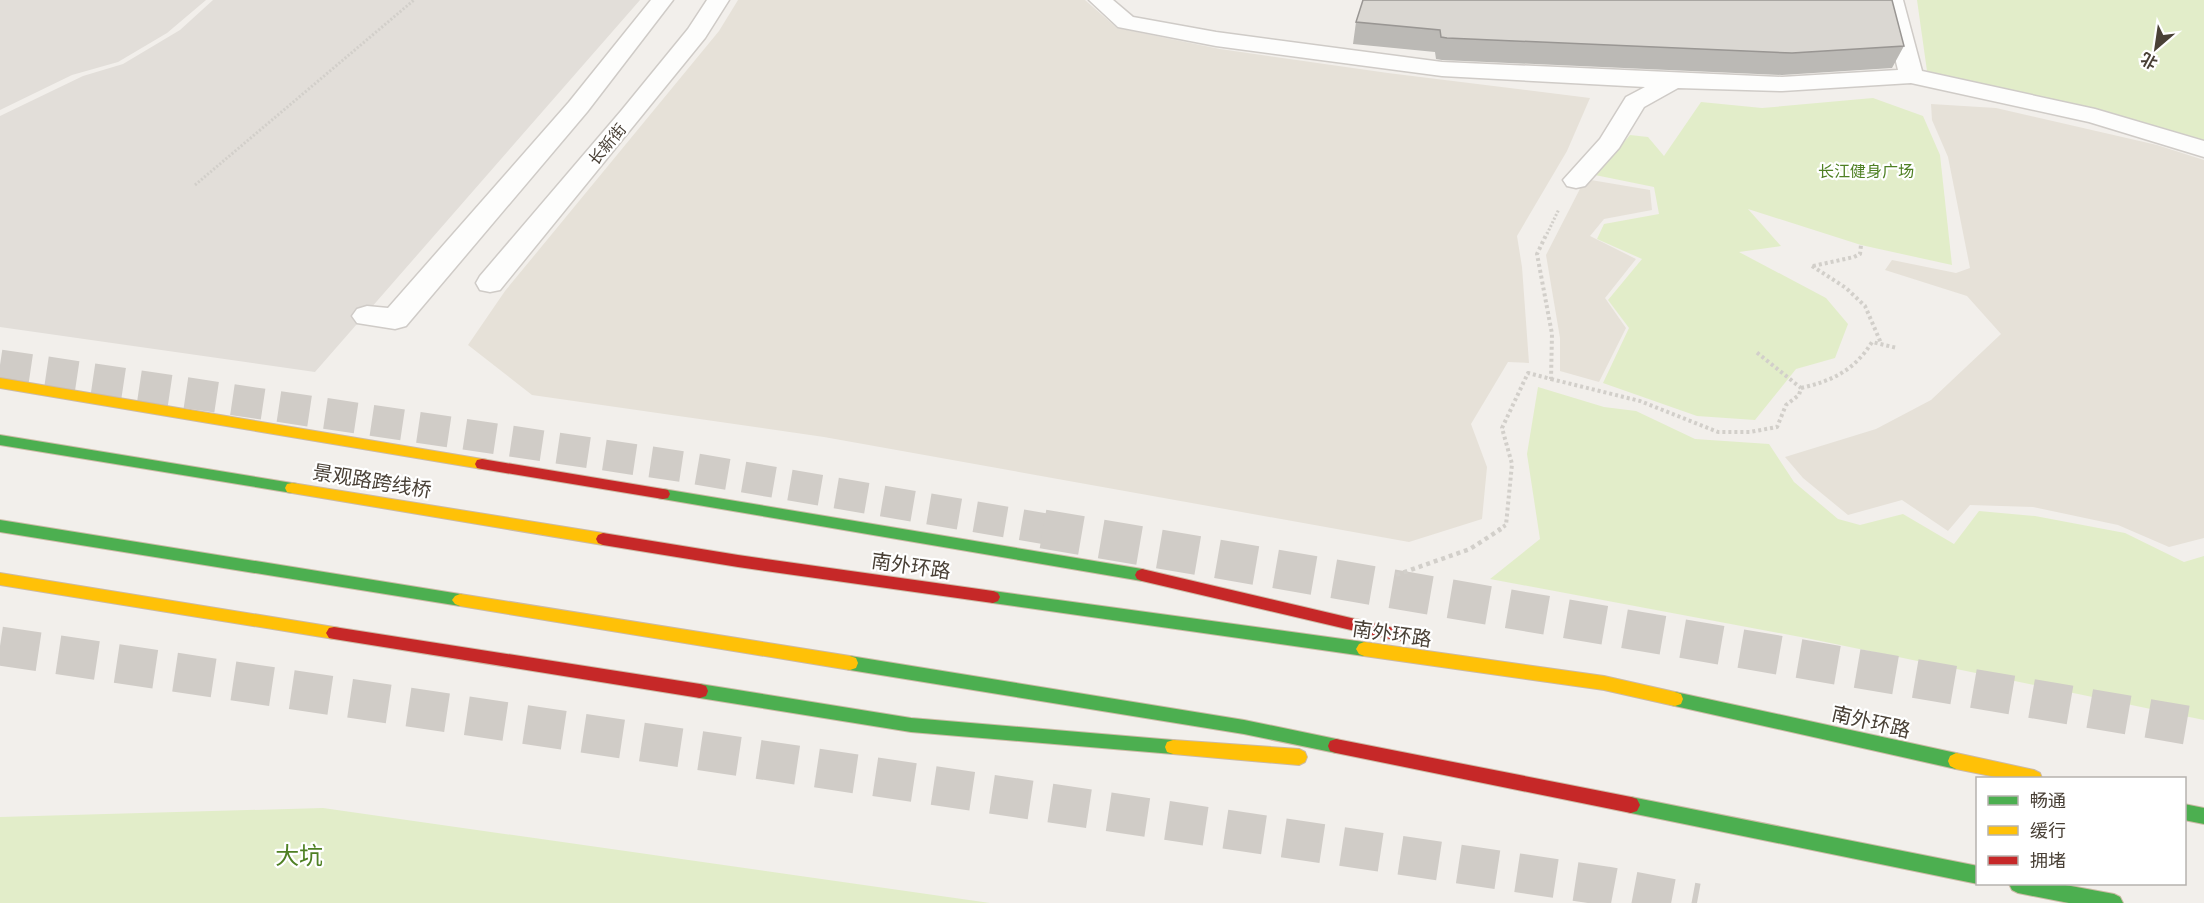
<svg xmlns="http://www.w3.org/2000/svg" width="2204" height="903" viewBox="0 0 2204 903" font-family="'Space Grotesk','Noto Sans SC',sans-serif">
<rect width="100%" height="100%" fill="#f2efeb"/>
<!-- residential -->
<g fill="#e6e1d8">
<path d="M 738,0 L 1085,0 L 1117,28 L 1220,49 L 1388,73 L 1590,98 L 1567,151 L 1517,236 L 1522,267 L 1529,363 L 1508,362 L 1471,424 L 1487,467 L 1482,519 L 1409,542 L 824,437 L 532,395 L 468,345 L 505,291 L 719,31 Z"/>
<path d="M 1931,104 L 1996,108 L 2157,145 L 2204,160 L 2204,538 L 2169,547 L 2118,525 L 2033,507 L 1970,505 L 1948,531 L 1902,500 L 1848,515 L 1803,478 L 1785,457 L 1876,429 L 1931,400 L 2001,334 L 1967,296 L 1885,270 L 1892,260 L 1956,273 L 1970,268 L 1948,157 L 1932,120 Z"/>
<path d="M 1585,179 L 1650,190 L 1652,210 L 1604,219 L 1590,236 L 1636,259 L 1605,298 L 1626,328 L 1599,382 L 1560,371 L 1560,338 L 1546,255 Z"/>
</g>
<!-- industrial -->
<g fill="#e2ded9">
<path d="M 0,0 L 206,0 L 167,33 L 118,62 L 72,75 L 0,110 Z"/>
<path d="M 213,0 L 640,0 L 315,372 L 0,327 L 0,116 L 83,76 L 123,64 L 180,30 Z"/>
</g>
<!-- green -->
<g fill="#e2edc9">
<path d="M 1917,0 L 2204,0 L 2204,141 L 2087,107 L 1927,71 Z"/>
<path d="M 1873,98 L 1923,116 L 1940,155 L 1952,265 L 1861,245 L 1748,209 L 1781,246 L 1739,252 L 1826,298 L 1848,324 L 1835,358 L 1796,369 L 1755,420 L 1697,416 L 1603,383 L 1629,328 L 1608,300 L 1642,259 L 1597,239 L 1604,224 L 1659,214 L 1654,187 L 1595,175 L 1630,135 L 1648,137 L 1664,156 L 1701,102 L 1762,108 Z"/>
<path d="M 1538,387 L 1604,407 L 1636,411 L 1695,439 L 1769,444 L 1794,482 L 1838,519 L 1860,525 L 1903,514 L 1954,544 L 1979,511 L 2035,516 L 2125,533 L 2184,562 L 2204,556 L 2204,720 L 1806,638 L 1490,579 L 1540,539 L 1527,454 Z"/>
<path d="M 323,808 L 990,903 L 0,903 L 0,817 Z"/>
</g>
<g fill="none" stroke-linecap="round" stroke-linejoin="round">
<!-- highway-tunnel-far1 -->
<path stroke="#d0ccc7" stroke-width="31" stroke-dasharray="31 16" stroke-linecap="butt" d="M 0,365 L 685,467 L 1052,530"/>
<!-- highway-tunnel -->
<g stroke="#d0ccc7" stroke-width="39" stroke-dasharray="39 20" stroke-linecap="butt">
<path d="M 1043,529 L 2204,728"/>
<path d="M 0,646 L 1606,886 L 1697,903"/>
</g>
<defs>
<g id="street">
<path d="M 651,0 L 673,0 L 587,112 L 406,326 L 395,329 L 357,323 L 352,316 L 357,309 L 367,306 L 388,308 L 569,102 Z"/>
<path d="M 707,0 L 729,0 L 705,38 L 500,290 L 490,292 L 480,290 L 476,283 L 480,276 L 621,111 L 688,29 Z"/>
<path d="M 1089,0 L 1113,0 L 1133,17 L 1216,32 L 1442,62 L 1782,77 L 1898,70 L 1881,0 L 1903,0 L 1922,71 L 2095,109 L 2204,141 L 2204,157 L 2089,122 L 1911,83 L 1782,91 L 1678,88 L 1644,107 L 1619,148 L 1585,186 L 1576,188 L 1567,186 L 1563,180 L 1600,139 L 1626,97 L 1645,87 L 1442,76 L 1216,46 L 1118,27 Z"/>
</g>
<g id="fast">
<path d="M 0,435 L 292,483 L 297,484 L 299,488 L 297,492 L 292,493 L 0,445 Z"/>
<path d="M 663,489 L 1142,569 L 1147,571 L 1149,575 L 1147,579 L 1142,581 L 663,499 L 658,498 L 656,494 L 658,490 Z"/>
<path d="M 0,520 L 460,594 L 465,596 L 468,600 L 465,604 L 460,606 L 0,532 Z"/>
<path d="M 993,591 L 1364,642 L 1369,644 L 1372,649 L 1369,654 L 1364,656 L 993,603 L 988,601 L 986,597 L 988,593 Z"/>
<path d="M 850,656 L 1244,720 L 1336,739 L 1342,741 L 1344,746 L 1342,751 L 1336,753 L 1244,734 L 850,670 L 844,668 L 842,663 L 844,658 Z"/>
<path d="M 700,684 L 911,718 L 1173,740 L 1179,742 L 1181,747 L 1179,752 L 1173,754 L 911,732 L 700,698 L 694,696 L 692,691 L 694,686 Z"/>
<path d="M 1675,692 L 1956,753 L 1962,756 L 1964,761 L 1962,766 L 1956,769 L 1675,706 L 1669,704 L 1667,699 L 1669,694 Z"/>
<path d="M 1631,797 L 1978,866 L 1978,884 L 1631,813 L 1625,811 L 1622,805 L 1625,799 Z"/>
<path d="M 2184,804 L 2204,808 L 2204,824 L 2184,820 Z"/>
<path d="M 2009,884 L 2060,884 L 2114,894 L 2120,897 L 2123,903 L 2069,903 L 2018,893 L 2012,890 Z"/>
</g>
<g id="slow">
<path d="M 0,378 L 482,459 L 487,460 L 489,464 L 487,468 L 482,469 L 0,388 Z"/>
<path d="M 292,483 L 603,533 L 608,535 L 610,539 L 608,543 L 603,545 L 292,493 L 287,492 L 285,488 L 287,484 Z"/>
<path d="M 0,573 L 334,627 L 339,628 L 342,633 L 339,638 L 334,639 L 0,585 Z"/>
<path d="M 460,594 L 850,656 L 856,658 L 858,663 L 856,668 L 850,670 L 460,606 L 455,604 L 452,600 L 455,596 Z"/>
<path d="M 1364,642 L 1604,676 L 1675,692 L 1681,694 L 1683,699 L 1681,704 L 1675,706 L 1604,690 L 1364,656 L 1359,654 L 1356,649 L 1359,644 Z"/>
<path d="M 1173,740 L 1299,749 L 1305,752 L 1307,757 L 1305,762 L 1299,765 L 1173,754 L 1167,752 L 1165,747 L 1167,742 Z"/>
<path d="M 1956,753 L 2034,770 L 2040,773 L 2042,778 L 2001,778 L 1956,769 L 1950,766 L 1948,761 L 1950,756 Z"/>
</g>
<g id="jam">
<path d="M 482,459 L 663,489 L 668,490 L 670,494 L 668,498 L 663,499 L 482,469 L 477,468 L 475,464 L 477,460 Z"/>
<path d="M 603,533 L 738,555 L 993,591 L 998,593 L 1000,597 L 998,601 L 993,603 L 738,567 L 603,545 L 598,543 L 596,539 L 598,535 Z"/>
<path d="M 1142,569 L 1398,629 L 1403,630 L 1406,635 L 1403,640 L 1398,641 L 1142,581 L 1137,579 L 1135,575 L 1137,571 Z"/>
<path d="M 334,627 L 700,684 L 706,686 L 708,691 L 706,696 L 700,698 L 334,639 L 329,638 L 326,633 L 329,628 Z"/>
<path d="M 1336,739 L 1631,797 L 1637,799 L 1640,805 L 1637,811 L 1631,813 L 1336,753 L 1330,751 L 1328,746 L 1330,741 Z"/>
</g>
</defs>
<!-- street casing -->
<use href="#street" stroke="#cfcbc7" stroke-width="3"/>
<!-- fast casing -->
<use href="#fast" stroke="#ccbaa5" stroke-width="2"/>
<!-- slow casing -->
<use href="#slow" stroke="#ccbaa5" stroke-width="2"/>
<!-- jam casing -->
<use href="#jam" stroke="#ccbaa5" stroke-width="2"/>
<!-- path-far2 -->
<g stroke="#d2cfca" stroke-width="3" stroke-dasharray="2 2" stroke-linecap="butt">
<path d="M 195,185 L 414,0"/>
<path d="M 1547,234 L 1559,209"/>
</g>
<!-- path-far1 -->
<g stroke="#d2cfca" stroke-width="4" stroke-dasharray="3 3" stroke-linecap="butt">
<path d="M 1812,266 L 1846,288 L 1865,306 L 1881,343"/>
<path d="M 1813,266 L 1854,257 L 1860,254 L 1861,245"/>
<path d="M 1551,379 L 1640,401 L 1718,432 L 1750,432 L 1777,427 L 1786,405 L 1799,395 L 1801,388 L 1755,351"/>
<path d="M 1801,388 C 1832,381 1855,370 1872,342 L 1897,348"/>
<path d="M 1498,530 L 1506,525 L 1512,464 L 1502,428 L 1528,373 L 1551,379 L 1552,334 L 1537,254 L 1547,233"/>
</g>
<!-- path -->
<path stroke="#d2cfca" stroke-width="4.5" stroke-dasharray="4 4" stroke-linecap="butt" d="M 1396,575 L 1470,549 L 1501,529"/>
<!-- street -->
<use href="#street" fill="#fdfdfc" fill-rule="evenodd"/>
<!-- fast -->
<use href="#fast" fill="#4caf50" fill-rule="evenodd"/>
<!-- slow -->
<use href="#slow" fill="#ffc107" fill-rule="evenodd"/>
<!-- jam -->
<use href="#jam" fill="#c62828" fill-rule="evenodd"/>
</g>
<!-- wall -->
<path fill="#bbb9b5" d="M 1356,22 L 1904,46 L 1892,68 L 1782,75 L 1442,60 L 1436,59 L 1435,52 L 1353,44 Z"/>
<!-- building -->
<path fill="#dad7d2" stroke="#999693" stroke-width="1.5" d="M 1363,0 L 1892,0 L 1904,46 L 1792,53 L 1447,38 L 1441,37 L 1440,30 L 1356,22 Z"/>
<g text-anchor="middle" stroke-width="4.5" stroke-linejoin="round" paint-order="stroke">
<!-- far-street labels -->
<g font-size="16" fill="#494036" stroke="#fff">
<text transform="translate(607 144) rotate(-50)" y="6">长新街</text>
</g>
<!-- far-park labels -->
<g font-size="16" fill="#4f8024" stroke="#fff">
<text x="1866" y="177">长江健身广场</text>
</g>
<!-- street labels -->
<g font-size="20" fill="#494036" stroke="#fff">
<text transform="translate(372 481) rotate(9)" y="7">景观路跨线桥</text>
<text transform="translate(911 566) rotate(8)" y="7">南外环路</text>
<text transform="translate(1392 634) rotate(8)" y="7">南外环路</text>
<text transform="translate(1871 722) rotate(13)" y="7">南外环路</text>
</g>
<!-- near-park labels -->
<g font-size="24" fill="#4f8024" stroke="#fff">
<text x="299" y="864">大坑</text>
</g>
</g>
<!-- legend -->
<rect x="1976" y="777" width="210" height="108" fill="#ffffff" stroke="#b6b3af" stroke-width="1.5"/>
<rect x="1988" y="796" width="30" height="9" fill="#4caf50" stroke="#b6b3af" stroke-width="1.5"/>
<text x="2030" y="807" font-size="18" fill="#494036">畅通</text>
<rect x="1988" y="826" width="30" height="9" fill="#ffc107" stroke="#b6b3af" stroke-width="1.5"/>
<text x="2030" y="837" font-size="18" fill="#494036">缓行</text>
<rect x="1988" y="856" width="30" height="9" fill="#c62828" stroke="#b6b3af" stroke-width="1.5"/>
<text x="2030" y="867" font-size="18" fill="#494036">拥堵</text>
<!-- north arrow -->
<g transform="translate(2156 48) rotate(209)" stroke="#ffffff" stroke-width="4.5" paint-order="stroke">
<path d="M0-4.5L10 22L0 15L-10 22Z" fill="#494036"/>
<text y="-9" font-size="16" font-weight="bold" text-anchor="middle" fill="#494036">北</text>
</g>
</svg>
